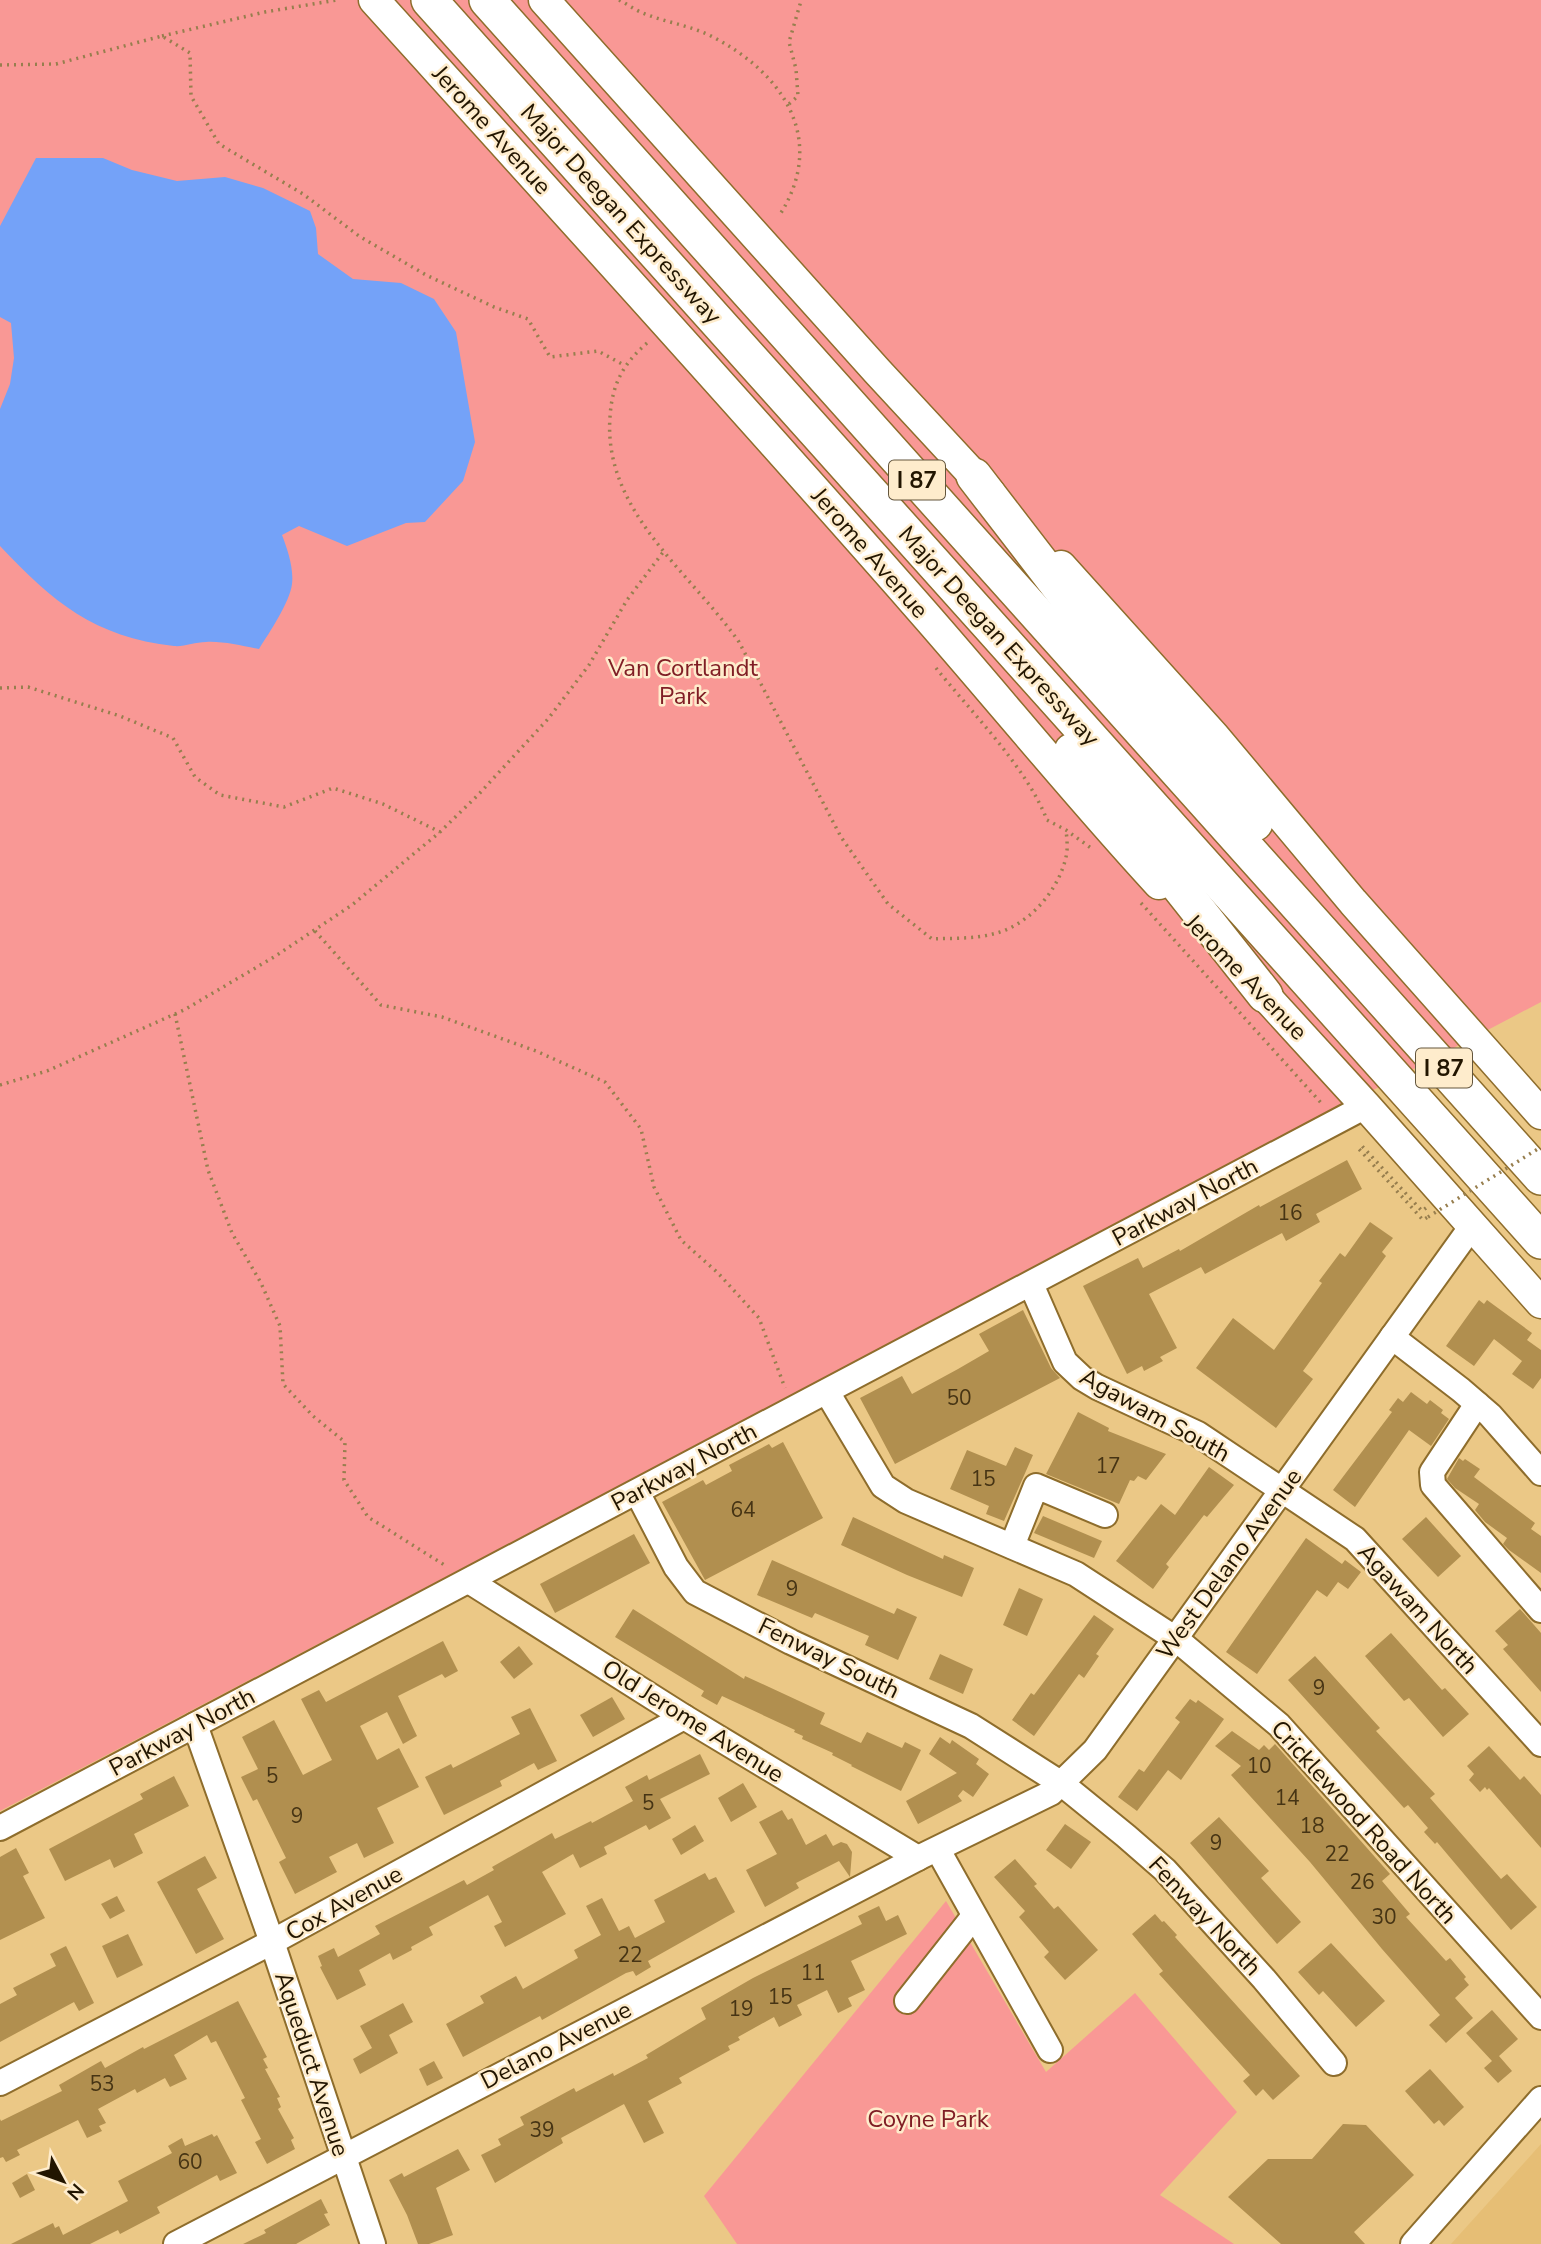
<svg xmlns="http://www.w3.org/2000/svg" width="1541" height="2244" viewBox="0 0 1541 2244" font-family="'Nunito Sans',sans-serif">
<rect width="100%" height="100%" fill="#ebc886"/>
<!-- built -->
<path fill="#e6be75" d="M 1541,2144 L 1541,2244 L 1451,2244 Z"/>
<!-- green -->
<g fill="#f99895">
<path d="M 0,0 L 1541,0 L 1541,1002 L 0,1811 Z"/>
<path d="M 946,1901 L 1046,2072 L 1135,1993 L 1237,2112 L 1160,2195 L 1234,2244 L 737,2244 L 704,2196 Z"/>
</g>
<!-- water -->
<path fill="#74a2f8" d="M 36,158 L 103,158 L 132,170 L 177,181 L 225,177 L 263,188 L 310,211 L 316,228 L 318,254 L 353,279 L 401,283 L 434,299 L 456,332 L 475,442 L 463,481 L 425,522 L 406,523 L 347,546 L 299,526 L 282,535 C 287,548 294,568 292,584 C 290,602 269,633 259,649 C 242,646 223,641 206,642 C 195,642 184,647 174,646 C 94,637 53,602 0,546 L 0,409 L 10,384 L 14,358 L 11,323 L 0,317 L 0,226 Z"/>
<!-- building -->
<g fill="#b18f4f">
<path d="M 1347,1160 L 1362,1189 L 1316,1214 L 1320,1222 L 1286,1241 L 1282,1233 L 1205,1274 L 1201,1267 L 1149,1294 L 1177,1348 L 1160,1357 L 1163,1361 L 1144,1371 L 1142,1366 L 1127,1374 L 1083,1286 L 1138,1258 L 1143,1268 L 1179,1249 L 1180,1251 L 1259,1205 L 1260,1207 Z"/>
<path d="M 1370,1222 L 1393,1238 L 1382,1252 L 1386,1256 L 1303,1371 L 1313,1379 L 1276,1428 L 1196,1368 L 1233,1318 L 1274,1350 L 1322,1283 L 1319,1281 L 1340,1253 L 1345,1257 Z"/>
<path d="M 1479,1300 L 1484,1304 L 1487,1300 L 1532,1333 L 1527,1340 L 1541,1350 L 1541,1378 L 1533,1389 L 1512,1374 L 1522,1361 L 1494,1339 L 1474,1366 L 1446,1346 Z"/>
<path d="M 1023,1310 L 1051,1368 L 1060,1378 L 895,1464 L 860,1398 L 902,1376 L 912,1394 L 958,1369 L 989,1351 L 979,1334 Z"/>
<path d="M 1411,1392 L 1427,1404 L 1430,1400 L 1443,1410 L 1441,1413 L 1449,1419 L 1431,1446 L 1409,1430 L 1355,1507 L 1333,1490 L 1392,1412 L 1389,1410 L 1398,1398 L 1403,1402 Z"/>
<path d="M 1078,1412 L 1109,1428 L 1108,1431 L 1166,1454 L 1146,1480 L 1138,1476 L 1134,1481 L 1130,1480 L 1119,1504 L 1046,1474 Z"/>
<path d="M 783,1442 L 823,1518 L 705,1580 L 662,1502 L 703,1480 L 706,1485 L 732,1471 L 729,1465 L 769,1444 L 772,1448 Z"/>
<path d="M 1015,1447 L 1033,1455 L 1004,1521 L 986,1514 L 989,1506 L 950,1489 L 967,1450 L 1006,1466 Z"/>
<path d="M 1459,1458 L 1463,1461 L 1465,1459 L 1480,1469 L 1474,1477 L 1535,1523 L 1531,1529 L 1541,1536 L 1541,1573 L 1509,1550 L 1503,1544 L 1507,1538 L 1485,1522 L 1475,1510 L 1479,1504 L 1455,1488 L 1447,1479 Z"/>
<path d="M 1209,1467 L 1234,1485 L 1207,1517 L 1204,1515 L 1166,1564 L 1169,1567 L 1153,1589 L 1116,1561 L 1161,1504 L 1175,1515 Z"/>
<path d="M 1043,1516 L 1102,1541 L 1094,1558 L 1034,1533 Z"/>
<path d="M 853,1517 L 943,1559 L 944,1555 L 974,1568 L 962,1597 L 907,1575 L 841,1545 Z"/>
<path d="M 1426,1517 L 1461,1556 L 1438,1577 L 1402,1539 Z"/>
<path d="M 634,1534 L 650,1563 L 555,1613 L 540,1584 Z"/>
<path d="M 1306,1538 L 1342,1564 L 1345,1560 L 1361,1572 L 1348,1589 L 1338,1582 L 1327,1597 L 1317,1590 L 1257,1674 L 1226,1652 Z"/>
<path d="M 772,1560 L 894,1614 L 897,1608 L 917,1617 L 898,1660 L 865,1645 L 869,1636 L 815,1613 L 812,1618 L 757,1595 Z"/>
<path d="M 1019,1588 L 1043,1599 L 1027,1636 L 1003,1625 Z"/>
<path d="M 633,1609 L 744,1679 L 745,1676 L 825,1713 L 820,1724 L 861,1743 L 867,1732 L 902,1748 L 905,1742 L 921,1750 L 901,1791 L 851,1766 L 852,1765 L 832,1755 L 833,1753 L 802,1739 L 803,1736 L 794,1732 L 795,1730 L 722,1696 L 717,1705 L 701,1696 L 704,1691 L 615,1637 Z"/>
<path d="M 1520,1609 L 1541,1633 L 1541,1692 L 1503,1649 L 1508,1645 L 1495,1631 Z"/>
<path d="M 1094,1615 L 1114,1629 L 1096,1654 L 1099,1656 L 1084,1678 L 1079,1674 L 1034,1736 L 1012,1720 L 1031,1693 L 1034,1695 Z"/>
<path d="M 1391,1633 L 1442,1690 L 1445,1688 L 1469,1714 L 1443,1737 L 1409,1698 L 1404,1701 L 1365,1656 Z"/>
<path d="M 443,1641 L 458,1671 L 445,1678 L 442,1674 L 398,1696 L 417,1736 L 403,1744 L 387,1712 L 360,1726 L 377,1760 L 399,1748 L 419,1787 L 377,1808 L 394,1843 L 364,1858 L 357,1843 L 329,1857 L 337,1872 L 295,1894 L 279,1862 L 286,1858 L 257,1799 L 253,1801 L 241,1777 L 258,1769 L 242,1737 L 274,1720 L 303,1775 L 332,1760 L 301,1699 L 319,1690 L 326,1702 Z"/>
<path d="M 519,1646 L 533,1664 L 514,1679 L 500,1662 Z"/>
<path d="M 940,1654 L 973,1669 L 963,1694 L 929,1679 Z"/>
<path d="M 1315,1656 L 1380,1728 L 1376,1731 L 1435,1794 L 1430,1798 L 1501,1879 L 1507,1874 L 1537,1907 L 1511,1930 L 1437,1842 L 1435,1844 L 1424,1832 L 1428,1828 L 1408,1805 L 1404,1808 L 1288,1680 Z"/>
<path d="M 612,1697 L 625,1719 L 593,1737 L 580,1715 Z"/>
<path d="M 1190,1699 L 1196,1703 L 1198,1700 L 1224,1719 L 1181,1780 L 1168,1770 L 1137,1811 L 1118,1797 L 1139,1769 L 1144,1772 L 1180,1722 L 1175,1718 Z"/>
<path d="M 530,1708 L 557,1761 L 538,1770 L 534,1763 L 500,1781 L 502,1786 L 444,1815 L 425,1777 L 451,1764 L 453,1768 L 520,1734 L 511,1717 Z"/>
<path d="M 1232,1731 L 1259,1750 L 1264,1745 L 1269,1750 L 1275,1744 L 1390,1874 L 1382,1881 L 1410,1914 L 1406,1917 L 1446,1961 L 1450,1958 L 1466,1977 L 1464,1979 L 1469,1985 L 1455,1998 L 1473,2018 L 1446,2043 L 1429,2025 L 1440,2015 L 1382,1949 L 1310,1862 L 1231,1775 L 1241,1766 L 1215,1746 Z"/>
<path d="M 940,1737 L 950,1744 L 952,1740 L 979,1759 L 976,1764 L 989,1774 L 973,1797 L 963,1790 L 958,1796 L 962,1801 L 918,1824 L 906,1801 L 957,1773 L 929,1754 Z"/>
<path d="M 1489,1746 L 1520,1780 L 1524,1776 L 1541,1795 L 1541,1848 L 1489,1788 L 1487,1790 L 1485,1787 L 1480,1792 L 1469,1780 L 1474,1774 L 1467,1766 Z"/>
<path d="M 700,1754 L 710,1774 L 660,1799 L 671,1818 L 649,1830 L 646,1825 L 604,1847 L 607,1854 L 580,1868 L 573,1854 L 542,1872 L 566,1914 L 505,1947 L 494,1926 L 502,1922 L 488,1895 L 429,1927 L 433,1935 L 411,1947 L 412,1950 L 393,1960 L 390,1953 L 359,1970 L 366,1985 L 337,2000 L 320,1967 L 322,1966 L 318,1956 L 334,1948 L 338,1957 L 380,1934 L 375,1926 L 464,1880 L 467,1885 L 494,1870 L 492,1867 L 552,1833 L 555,1839 L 591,1821 L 592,1823 L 633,1801 L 625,1787 L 647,1775 L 649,1780 Z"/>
<path d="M 174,1776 L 189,1806 L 134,1834 L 143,1853 L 114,1868 L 110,1859 L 65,1881 L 49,1849 L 143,1799 L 140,1794 Z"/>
<path d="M 743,1783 L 757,1807 L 731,1822 L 718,1798 Z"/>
<path d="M 782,1810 L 788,1820 L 792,1818 L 806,1845 L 826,1834 L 833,1846 L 841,1842 L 847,1844 L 852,1852 L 850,1877 L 839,1861 L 796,1883 L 799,1888 L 765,1907 L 746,1870 L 777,1854 L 759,1822 Z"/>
<path d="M 1219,1817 L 1269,1871 L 1261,1878 L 1301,1922 L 1277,1944 L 1190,1843 Z"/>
<path d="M 1065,1824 L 1091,1842 L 1071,1869 L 1046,1850 Z"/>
<path d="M 695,1825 L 704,1841 L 681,1855 L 672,1839 Z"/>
<path d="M 16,1848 L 29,1873 L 23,1876 L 45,1918 L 0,1940 L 0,1857 Z"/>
<path d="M 205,1856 L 217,1878 L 197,1889 L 224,1939 L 196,1954 L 157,1882 Z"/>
<path d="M 1015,1859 L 1037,1884 L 1034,1886 L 1054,1909 L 1058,1906 L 1098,1950 L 1065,1980 L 1044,1957 L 1049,1952 L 1019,1917 L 1025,1911 L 994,1877 Z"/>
<path d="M 705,1873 L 709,1880 L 716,1877 L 735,1912 L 648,1961 L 651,1967 L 636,1976 L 633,1971 L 626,1973 L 542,2020 L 540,2016 L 463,2057 L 446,2024 L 484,2003 L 480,1996 L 516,1976 L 523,1989 L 578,1958 L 574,1950 L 601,1935 L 586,1906 L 602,1898 L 619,1931 L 629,1926 L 635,1938 L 665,1922 L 654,1900 Z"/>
<path d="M 117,1896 L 125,1911 L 110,1919 L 101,1904 Z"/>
<path d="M 879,1906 L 886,1921 L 898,1915 L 907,1934 L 851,1961 L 865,1990 L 848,1998 L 852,2006 L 838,2013 L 827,1990 L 797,2005 L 802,2015 L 779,2027 L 774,2017 L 738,2037 L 740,2040 L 728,2046 L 730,2050 L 679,2078 L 682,2083 L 648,2101 L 664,2133 L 644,2143 L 624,2104 L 561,2138 L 563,2143 L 495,2183 L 481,2155 L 501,2145 L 498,2139 L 524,2125 L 520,2117 L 574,2088 L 576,2092 L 613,2073 L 614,2076 L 648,2058 L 646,2055 L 706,2019 L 701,2008 L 753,1978 L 862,1924 L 858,1916 Z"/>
<path d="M 1155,1914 L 1162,1922 L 1164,1921 L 1177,1935 L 1175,1937 L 1300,2076 L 1273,2100 L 1263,2089 L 1256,2096 L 1243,2081 L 1250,2075 L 1159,1974 L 1163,1971 L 1132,1934 Z"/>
<path d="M 128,1934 L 143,1965 L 117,1978 L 102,1946 Z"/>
<path d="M 1331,1943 L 1385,2001 L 1356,2027 L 1323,1991 L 1319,1995 L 1298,1972 Z"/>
<path d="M 66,1946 L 94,2003 L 79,2011 L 74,2002 L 0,2042 L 0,2004 L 17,1995 L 13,1988 L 56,1966 L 50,1954 Z"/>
<path d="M 238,2001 L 267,2057 L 263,2059 L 268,2068 L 265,2069 L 280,2097 L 277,2098 L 281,2107 L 278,2109 L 294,2138 L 291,2140 L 295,2149 L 267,2164 L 255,2142 L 261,2139 L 241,2100 L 245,2098 L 216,2041 L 211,2043 L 207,2035 L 174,2055 L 187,2079 L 170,2087 L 165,2078 L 137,2093 L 135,2089 L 98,2109 L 106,2123 L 99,2126 L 102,2131 L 87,2138 L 78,2120 L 17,2150 L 20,2155 L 6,2162 L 3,2157 L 0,2158 L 0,2119 L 1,2121 L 62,2091 L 59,2085 L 101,2061 L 105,2068 L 143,2047 L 144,2049 Z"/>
<path d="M 403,2003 L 413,2022 L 389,2035 L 398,2053 L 360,2074 L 353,2059 L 372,2048 L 360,2026 Z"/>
<path d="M 1492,2010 L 1518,2039 L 1499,2056 L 1512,2071 L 1498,2083 L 1484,2068 L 1492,2061 L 1466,2033 Z"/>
<path d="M 434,2061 L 443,2078 L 427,2086 L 419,2069 Z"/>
<path d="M 1430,2069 L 1464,2107 L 1444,2126 L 1439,2120 L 1434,2124 L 1405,2091 Z"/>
<path d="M 1343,2124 L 1366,2125 L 1414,2175 L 1354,2232 L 1365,2244 L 1281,2244 L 1228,2197 L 1268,2159 L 1312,2159 Z"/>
<path d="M 212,2134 L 214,2137 L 217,2135 L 237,2173 L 220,2181 L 217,2175 L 157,2207 L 160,2213 L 120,2234 L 118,2230 L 90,2244 L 11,2244 L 53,2223 L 55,2228 L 59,2226 L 63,2235 L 128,2201 L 118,2181 L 172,2153 L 168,2146 L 182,2138 L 185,2146 Z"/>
<path d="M 458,2149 L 470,2170 L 436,2188 L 453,2235 L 429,2244 L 418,2244 L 407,2215 L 389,2180 L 402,2173 L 404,2177 Z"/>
<path d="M 27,2174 L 35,2190 L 20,2198 L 12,2183 Z"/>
<path d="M 321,2199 L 328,2213 L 324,2214 L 330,2225 L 296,2244 L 243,2244 L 266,2233 L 264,2230 Z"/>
</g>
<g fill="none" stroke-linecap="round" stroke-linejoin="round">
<defs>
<g id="minor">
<path d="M 1031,1284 L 1065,1362 L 1082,1378 L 1097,1387 L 1198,1434 L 1355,1539 L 1541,1744"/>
<path d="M 1392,1337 L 1461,1390 L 1490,1415 L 1541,1473"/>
<path d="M 827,1392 L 883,1486 L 906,1501 L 1076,1574 L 1176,1639 L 1279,1725 L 1541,2017"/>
<path d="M 1477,1404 L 1432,1472 L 1433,1485 L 1541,1610"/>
<path d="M 637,1492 L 676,1567 L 695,1592 L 791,1642 L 971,1726 L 1062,1784 L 1126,1836 L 1165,1870 L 1264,1979 L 1334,2063"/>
<path d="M 1012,1546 L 1036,1486 L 1105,1515"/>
<path d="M 469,1581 L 684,1717 L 918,1858"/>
<path d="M 195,1725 L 272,1942 L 373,2244"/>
<path d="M 0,1828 L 1366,1106"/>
<path d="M 938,1850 L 1050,2050"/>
<path d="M 907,2001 L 974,1916"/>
<path d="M 0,2083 L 272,1942 L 684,1717"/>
<path d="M 176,2244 L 918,1858 L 1051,1793 L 1095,1750 L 1472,1226"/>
<path d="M 1413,2244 L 1541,2099"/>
</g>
<g id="major">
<path d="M 374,0 C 555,200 736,399 914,602 C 996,695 1075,793 1159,884"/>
<path d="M 544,0 L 877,371 L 990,493"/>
<path d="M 1061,566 L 1215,737 L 1353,902 L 1541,1114"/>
<path d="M 1249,978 L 1366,1106 L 1541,1303"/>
</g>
<g id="highway">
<path d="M 429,0 L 1541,1241"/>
<path d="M 487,0 L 1541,1177"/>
<path d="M 974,476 L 1081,615 L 1255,823"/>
<path d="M 1072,751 L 1265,995"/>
</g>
</defs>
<!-- minor casing -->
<use href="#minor" stroke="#8e6d2c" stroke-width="28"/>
<!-- major casing -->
<use href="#major" stroke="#8e6d2c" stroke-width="33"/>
<!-- highway casing -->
<use href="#highway" stroke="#8e6d2c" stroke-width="38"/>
<!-- path -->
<g stroke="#977e4e" stroke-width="3.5" stroke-dasharray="2 5" stroke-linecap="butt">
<path d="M 619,0 C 627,4 635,10 643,13 C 664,22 688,25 709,35 C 782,71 829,139 779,216"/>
<path d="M 162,36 L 265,12 L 337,0"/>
<path d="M 0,65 L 56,64 L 162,36 L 190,53 L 191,96 L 219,144 L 303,194 L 359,236 L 426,275 L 494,307 L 528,319 L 550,357 L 598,351 L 624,365"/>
<path d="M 789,104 L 798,96 L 796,69 L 789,42 L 801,1 L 799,0"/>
<path d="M 647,343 C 623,364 612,384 610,417 C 603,511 690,572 739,642 L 841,837 L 888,904 L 932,939 C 952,938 974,939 993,934 C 1028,926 1058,892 1066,857 C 1068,849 1067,839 1066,830"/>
<path d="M 936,668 C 972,713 1027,768 1047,820 L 1066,830 L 1091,848"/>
<path d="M 0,688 L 28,687 L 120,716 L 173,738 L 195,777 L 220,795 L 284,807 L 333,788 L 383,804 L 440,832"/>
<path d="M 1141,903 L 1323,1105"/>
<path d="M 315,931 L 381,1005 L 442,1017 L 536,1051 L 605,1082 L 641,1129 L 654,1187 L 681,1240 L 718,1273 L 759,1318 L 785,1388"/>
<path d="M 175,1014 L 208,1170 L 232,1233 L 261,1283 L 280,1326 L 283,1384 L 313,1416 L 345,1442 L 344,1480 L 368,1517 L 446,1566"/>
<path d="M 0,1085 L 47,1071 L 184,1010 L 274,957 L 352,905 L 440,832 L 478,795 L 548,719 L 589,665 L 627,600 L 664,551"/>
<path d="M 1426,1208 L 1422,1211 L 1362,1146 L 1359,1149 L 1423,1220 L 1428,1217"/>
</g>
<!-- minor -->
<use href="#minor" stroke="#fff" stroke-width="24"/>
<!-- major -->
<use href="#major" stroke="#fff" stroke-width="30"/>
<!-- highway -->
<use href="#highway" stroke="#fff" stroke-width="35"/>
<!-- path-bridge -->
<path stroke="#977e4e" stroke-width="3.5" stroke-dasharray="2 5" stroke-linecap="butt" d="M 1428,1217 L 1541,1147"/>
</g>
<g text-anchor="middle" stroke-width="5" stroke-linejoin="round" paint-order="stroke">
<!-- number labels -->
<g font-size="21" fill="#463414">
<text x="1290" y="1220">16</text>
<text x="959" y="1405">50</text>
<text x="1108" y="1473">17</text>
<text x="983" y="1486">15</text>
<text x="743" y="1517">64</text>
<text x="792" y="1596">9</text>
<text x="1319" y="1695">9</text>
<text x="1259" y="1773">10</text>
<text x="272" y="1783">5</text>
<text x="1287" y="1805">14</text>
<text x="648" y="1810">5</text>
<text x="297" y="1823">9</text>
<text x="1312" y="1833">18</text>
<text x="1216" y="1850">9</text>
<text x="1337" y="1861">22</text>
<text x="1362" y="1889">26</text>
<text x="1384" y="1924">30</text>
<text x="630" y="1962">22</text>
<text x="813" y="1980">11</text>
<text x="780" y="2004">15</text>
<text x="741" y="2016">19</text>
<text x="102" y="2091">53</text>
<text x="542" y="2137">39</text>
<text x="190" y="2169">60</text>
</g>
<!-- shield labels -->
<g fill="#feeccc" stroke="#64563d" stroke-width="2">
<rect x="889" y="460.5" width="56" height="39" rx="5"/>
<rect x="1416" y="1048.5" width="56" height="39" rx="5"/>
</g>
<g font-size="23" font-weight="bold" fill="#221500">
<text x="917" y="488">I 87</text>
<text x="1444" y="1076">I 87</text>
</g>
<!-- street labels -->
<g font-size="24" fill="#221500" stroke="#feeccc">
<text transform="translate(492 130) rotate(48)" y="8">Jerome Avenue</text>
<text transform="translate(621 214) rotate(48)" y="8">Major Deegan Expressway</text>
<text transform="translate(870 553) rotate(49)" y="8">Jerome Avenue</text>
<text transform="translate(999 636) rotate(48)" y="8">Major Deegan Expressway</text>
<text transform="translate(1246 977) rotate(46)" y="8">Jerome Avenue</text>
<text transform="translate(1185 1202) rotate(-28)" y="8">Parkway North</text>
<text transform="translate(1155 1415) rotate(29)" y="8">Agawam South</text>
<text transform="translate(684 1467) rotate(-28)" y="8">Parkway North</text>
<text transform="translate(1229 1564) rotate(-54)" y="8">West Delano Avenue</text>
<text transform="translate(1418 1609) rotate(48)" y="8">Agawam North</text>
<text transform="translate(829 1658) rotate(26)" y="8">Fenway South</text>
<text transform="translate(693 1721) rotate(32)" y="8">Old Jerome Avenue</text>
<text transform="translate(182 1732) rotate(-28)" y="8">Parkway North</text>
<text transform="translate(1364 1822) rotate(48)" y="8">Cricklewood Road North</text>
<text transform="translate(344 1903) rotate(-29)" y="8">Cox Avenue</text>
<text transform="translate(1205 1916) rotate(47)" y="8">Fenway North</text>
<text transform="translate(556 2045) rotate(-27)" y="8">Delano Avenue</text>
<text transform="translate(312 2064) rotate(72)" y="8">Aqueduct Avenue</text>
</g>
<!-- park labels -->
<g font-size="24" fill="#801e25" stroke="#feeccc">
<text x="683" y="676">Van Cortlandt<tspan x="683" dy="28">Park</tspan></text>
<text x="928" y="2127">Coyne Park</text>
</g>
</g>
<!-- north arrow -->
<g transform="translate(63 2181) rotate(131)" stroke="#feeccc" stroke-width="5" paint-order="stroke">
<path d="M0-5L12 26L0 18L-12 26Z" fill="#221500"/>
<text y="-10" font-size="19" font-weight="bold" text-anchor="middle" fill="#221500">N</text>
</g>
</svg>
